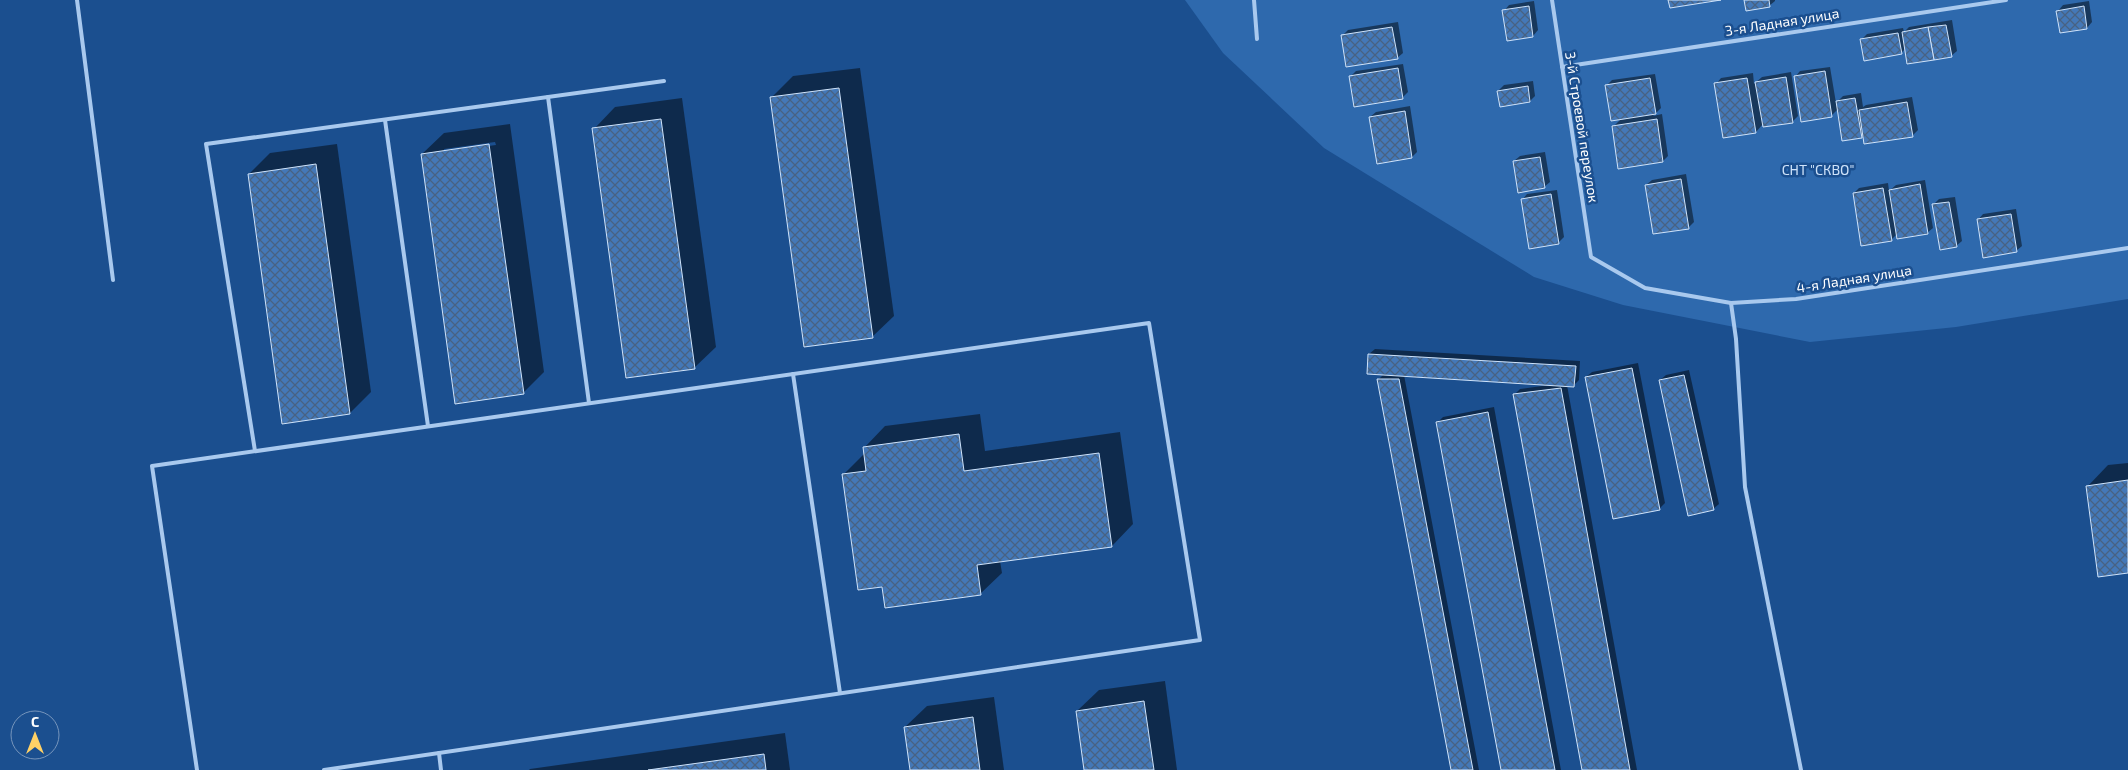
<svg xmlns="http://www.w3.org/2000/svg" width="2128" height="770" viewBox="0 0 2128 770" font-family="'Exo 2',sans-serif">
<defs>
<pattern id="building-cross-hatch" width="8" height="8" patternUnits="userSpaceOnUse" patternTransform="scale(1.25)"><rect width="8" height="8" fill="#4478b7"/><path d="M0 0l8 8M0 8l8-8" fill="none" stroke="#486282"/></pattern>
</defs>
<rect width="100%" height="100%" fill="#1b4f8f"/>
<!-- green -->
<path fill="#2e69ad" d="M 1185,0 L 2128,0 L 2128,299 L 1956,327 L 1810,342 L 1623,305 L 1534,277 L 1324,148 L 1223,53 Z"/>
<!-- shadow -->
<g fill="#0007" fill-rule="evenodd">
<path d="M 1745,0 L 1775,0 L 1775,1 L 1769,6 Z"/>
<path d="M 1534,1 L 1538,30 L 1533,36 L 1504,11 L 1509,5 Z"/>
<path d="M 2089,1 L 2092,22 L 2087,28 L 2061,32 L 2058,11 L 2063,5 Z"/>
<path d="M 1952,20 L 1957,51 L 1951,56 L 1906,48 L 1901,53 L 1862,39 L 1867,34 L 1903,28 L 1904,32 L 1909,27 Z"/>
<path d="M 1398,22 L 1403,53 L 1397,58 L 1342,36 L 1348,30 Z"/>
<path d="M 1403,64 L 1408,92 L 1402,98 L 1350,77 L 1356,71 Z"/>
<path d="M 1830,67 L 1836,103 L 1843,96 L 1861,93 L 1863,107 L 1866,105 L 1912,97 L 1918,130 L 1912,136 L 1864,134 L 1861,137 L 1839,108 L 1832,115 L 1795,77 L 1800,71 Z"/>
<path d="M 860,68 L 894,316 L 872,337 L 771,98 L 793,76 Z"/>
<path d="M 1791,72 L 1798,116 L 1792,122 L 1763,124 L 1756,132 L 1716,84 L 1721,78 L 1753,73 L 1754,84 L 1762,77 Z"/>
<path d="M 1655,74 L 1661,108 L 1653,116 L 1662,114 L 1668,156 L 1663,161 L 1613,127 L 1621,119 L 1606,86 L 1612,80 Z"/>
<path d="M 1533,81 L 1535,96 L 1530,101 L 1498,91 L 1504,85 Z"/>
<path d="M 682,98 L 716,347 L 694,368 L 594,129 L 615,107 Z"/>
<path d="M 1410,106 L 1417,152 L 1412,157 L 1370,117 L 1376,112 Z"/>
<path d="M 510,124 L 544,372 L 523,393 L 422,154 L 444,133 ZM 495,142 L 496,145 L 444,152 L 444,149 Z"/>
<path d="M 337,144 L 371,392 L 350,413 L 249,174 L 270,153 Z"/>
<path d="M 1545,152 L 1550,182 L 1544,187 L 1514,161 L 1520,156 Z"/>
<path d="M 1686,174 L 1694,222 L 1688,228 L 1646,185 L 1652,180 Z"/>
<path d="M 1925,180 L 1933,228 L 1927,233 L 1897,234 L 1891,240 L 1854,193 L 1859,188 L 1888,183 L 1889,191 L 1896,185 Z"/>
<path d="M 1557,190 L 1564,237 L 1558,243 L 1522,200 L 1527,194 Z"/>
<path d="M 1955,197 L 1962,241 L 1956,246 L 1933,205 L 1939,199 Z"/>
<path d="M 2016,209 L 2022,246 L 2016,251 L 1978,220 L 1983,214 Z"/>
<path d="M 1375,349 L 1580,361 L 1579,380 L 1574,385 L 1567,385 L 1637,770 L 1583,770 L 1515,394 L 1520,389 L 1549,385 L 1404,375 L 1479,770 L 1453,770 L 1379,379 L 1384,374 L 1369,354 Z"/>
<path d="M 1638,363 L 1665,503 L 1660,508 L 1586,377 L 1592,372 Z"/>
<path d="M 1689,370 L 1719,504 L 1713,509 L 1660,380 L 1666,375 Z"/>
<path d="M 1494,407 L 1561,770 L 1502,770 L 1438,422 L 1443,417 Z"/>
<path d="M 980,414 L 985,451 L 1120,432 L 1133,524 L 1112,546 L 1000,561 L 1002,573 L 980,594 L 883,586 L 843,475 L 865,453 L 864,448 L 885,426 Z"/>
<path d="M 2128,463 L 2128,571 L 2087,487 L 2108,465 Z"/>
<path d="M 1165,681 L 1177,770 L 1085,770 L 1077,711 L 1099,690 Z"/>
<path d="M 994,697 L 1004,770 L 911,770 L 905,727 L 927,706 Z"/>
<path d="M 785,733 L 790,770 L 529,770 L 530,769 Z"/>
</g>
<!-- building -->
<g fill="url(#building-cross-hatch)" stroke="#cfe3fa">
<path d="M 1668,0 L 1721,0 L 1670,8 Z"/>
<path d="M 1744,0 L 1769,0 L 1770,7 L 1746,11 Z"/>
<path d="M 1529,6 L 1533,37 L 1507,41 L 1502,10 Z"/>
<path d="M 2084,6 L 2087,29 L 2060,33 L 2056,11 Z"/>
<path d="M 1946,25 L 1952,57 L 1934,60 L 1928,27 Z"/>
<path d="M 1392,27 L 1398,59 L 1346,67 L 1341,35 Z"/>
<path d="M 1928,27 L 1934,60 L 1907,64 L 1902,32 Z"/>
<path d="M 1898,33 L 1902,54 L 1864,61 L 1860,39 Z"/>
<path d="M 1398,68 L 1403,99 L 1354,107 L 1349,76 Z"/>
<path d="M 1825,71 L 1832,117 L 1801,122 L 1794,76 Z"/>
<path d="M 1786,77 L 1793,123 L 1763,127 L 1755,82 Z"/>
<path d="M 1650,78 L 1656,114 L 1611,121 L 1605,85 Z"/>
<path d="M 1747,78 L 1756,133 L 1723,138 L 1714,83 Z"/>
<path d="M 1528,86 L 1530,102 L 1500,107 L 1497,91 Z"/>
<path d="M 839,88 L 873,338 L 804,347 L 770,97 Z"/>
<path d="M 1855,98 L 1862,138 L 1842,141 L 1836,101 Z"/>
<path d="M 1907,102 L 1913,137 L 1864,144 L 1859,110 Z"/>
<path d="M 1405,111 L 1412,158 L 1377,164 L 1369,117 Z"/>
<path d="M 661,119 L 695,369 L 626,378 L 592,128 Z"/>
<path d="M 1657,119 L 1663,162 L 1618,169 L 1612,126 Z"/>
<path d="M 489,144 L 524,394 L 455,404 L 421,154 Z"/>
<path d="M 1540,157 L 1545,188 L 1518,193 L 1513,161 Z"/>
<path d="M 316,164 L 350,414 L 282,424 L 248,174 Z"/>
<path d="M 1681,179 L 1689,229 L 1653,234 L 1645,185 Z"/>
<path d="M 1920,184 L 1928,234 L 1897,239 L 1889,190 Z"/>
<path d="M 1883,188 L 1892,241 L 1861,246 L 1853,193 Z"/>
<path d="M 1551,194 L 1559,244 L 1529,249 L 1521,199 Z"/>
<path d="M 1949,202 L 1957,247 L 1940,250 L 1932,204 Z"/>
<path d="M 2011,214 L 2017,252 L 1983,258 L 1977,219 Z"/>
<path d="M 1368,354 L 1576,366 L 1574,387 L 1367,374 Z"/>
<path d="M 1632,368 L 1660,510 L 1613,519 L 1585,377 Z"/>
<path d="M 1684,375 L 1714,510 L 1688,516 L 1659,380 Z"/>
<path d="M 1377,379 L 1399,379 L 1473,770 L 1451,770 Z"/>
<path d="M 1561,388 L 1630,770 L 1582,770 L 1513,394 Z"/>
<path d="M 1488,412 L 1555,770 L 1501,770 L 1436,422 Z"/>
<path d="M 959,434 L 964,471 L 1099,453 L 1112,547 L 977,565 L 981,595 L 885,608 L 882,587 L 858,590 L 842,474 L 866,471 L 863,447 Z"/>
<path d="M 2128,480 L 2128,573 L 2098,577 L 2086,486 Z"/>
<path d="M 1144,701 L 1154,770 L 1084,770 L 1076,711 Z"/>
<path d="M 973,717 L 980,770 L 910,770 L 904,727 Z"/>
<path d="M 764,754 L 766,770 L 648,770 Z"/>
</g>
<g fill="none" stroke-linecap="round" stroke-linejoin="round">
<!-- service -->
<g stroke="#a9c9ee" stroke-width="4">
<path d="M 77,0 L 113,280"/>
<path d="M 1254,0 L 1257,39"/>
<path d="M 1552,0 L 1591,257 L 1645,288 L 1731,303 L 1796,299 L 2128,248"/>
<path d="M 1562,67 L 2006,0"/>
<path d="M 548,97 L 589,403"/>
<path d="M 385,120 L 428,426"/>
<path d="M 1731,303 L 1736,339 L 1745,487 L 1801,770"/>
<path d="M 793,374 L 840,693"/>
<path d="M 255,451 L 206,144 L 664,81"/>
<path d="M 439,753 L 441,770"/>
<path d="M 197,770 L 152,466 L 1149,323 L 1200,640 L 324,770"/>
</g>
</g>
<g text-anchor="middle" stroke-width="5" stroke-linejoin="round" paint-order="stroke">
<!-- street labels -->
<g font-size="14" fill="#fff" stroke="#1b4f8f">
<text transform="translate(1782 22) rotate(-9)" y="5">3-я Ладная улица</text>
<text transform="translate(1582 127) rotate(81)" y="5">3-й Строевой переулок</text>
<text transform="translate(1854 279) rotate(-9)" y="5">4-я Ладная улица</text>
</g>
<!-- park labels -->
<g font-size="14" fill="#cfe3fa" stroke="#1b4f8f">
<text x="1818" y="175">СНТ "СКВО"</text>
</g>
</g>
<!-- north arrow -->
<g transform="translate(35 735)"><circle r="24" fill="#1b4f8f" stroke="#7695bc"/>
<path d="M0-4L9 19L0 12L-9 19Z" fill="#ffd166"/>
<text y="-8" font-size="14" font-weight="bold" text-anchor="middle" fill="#ffffff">С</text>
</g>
</svg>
